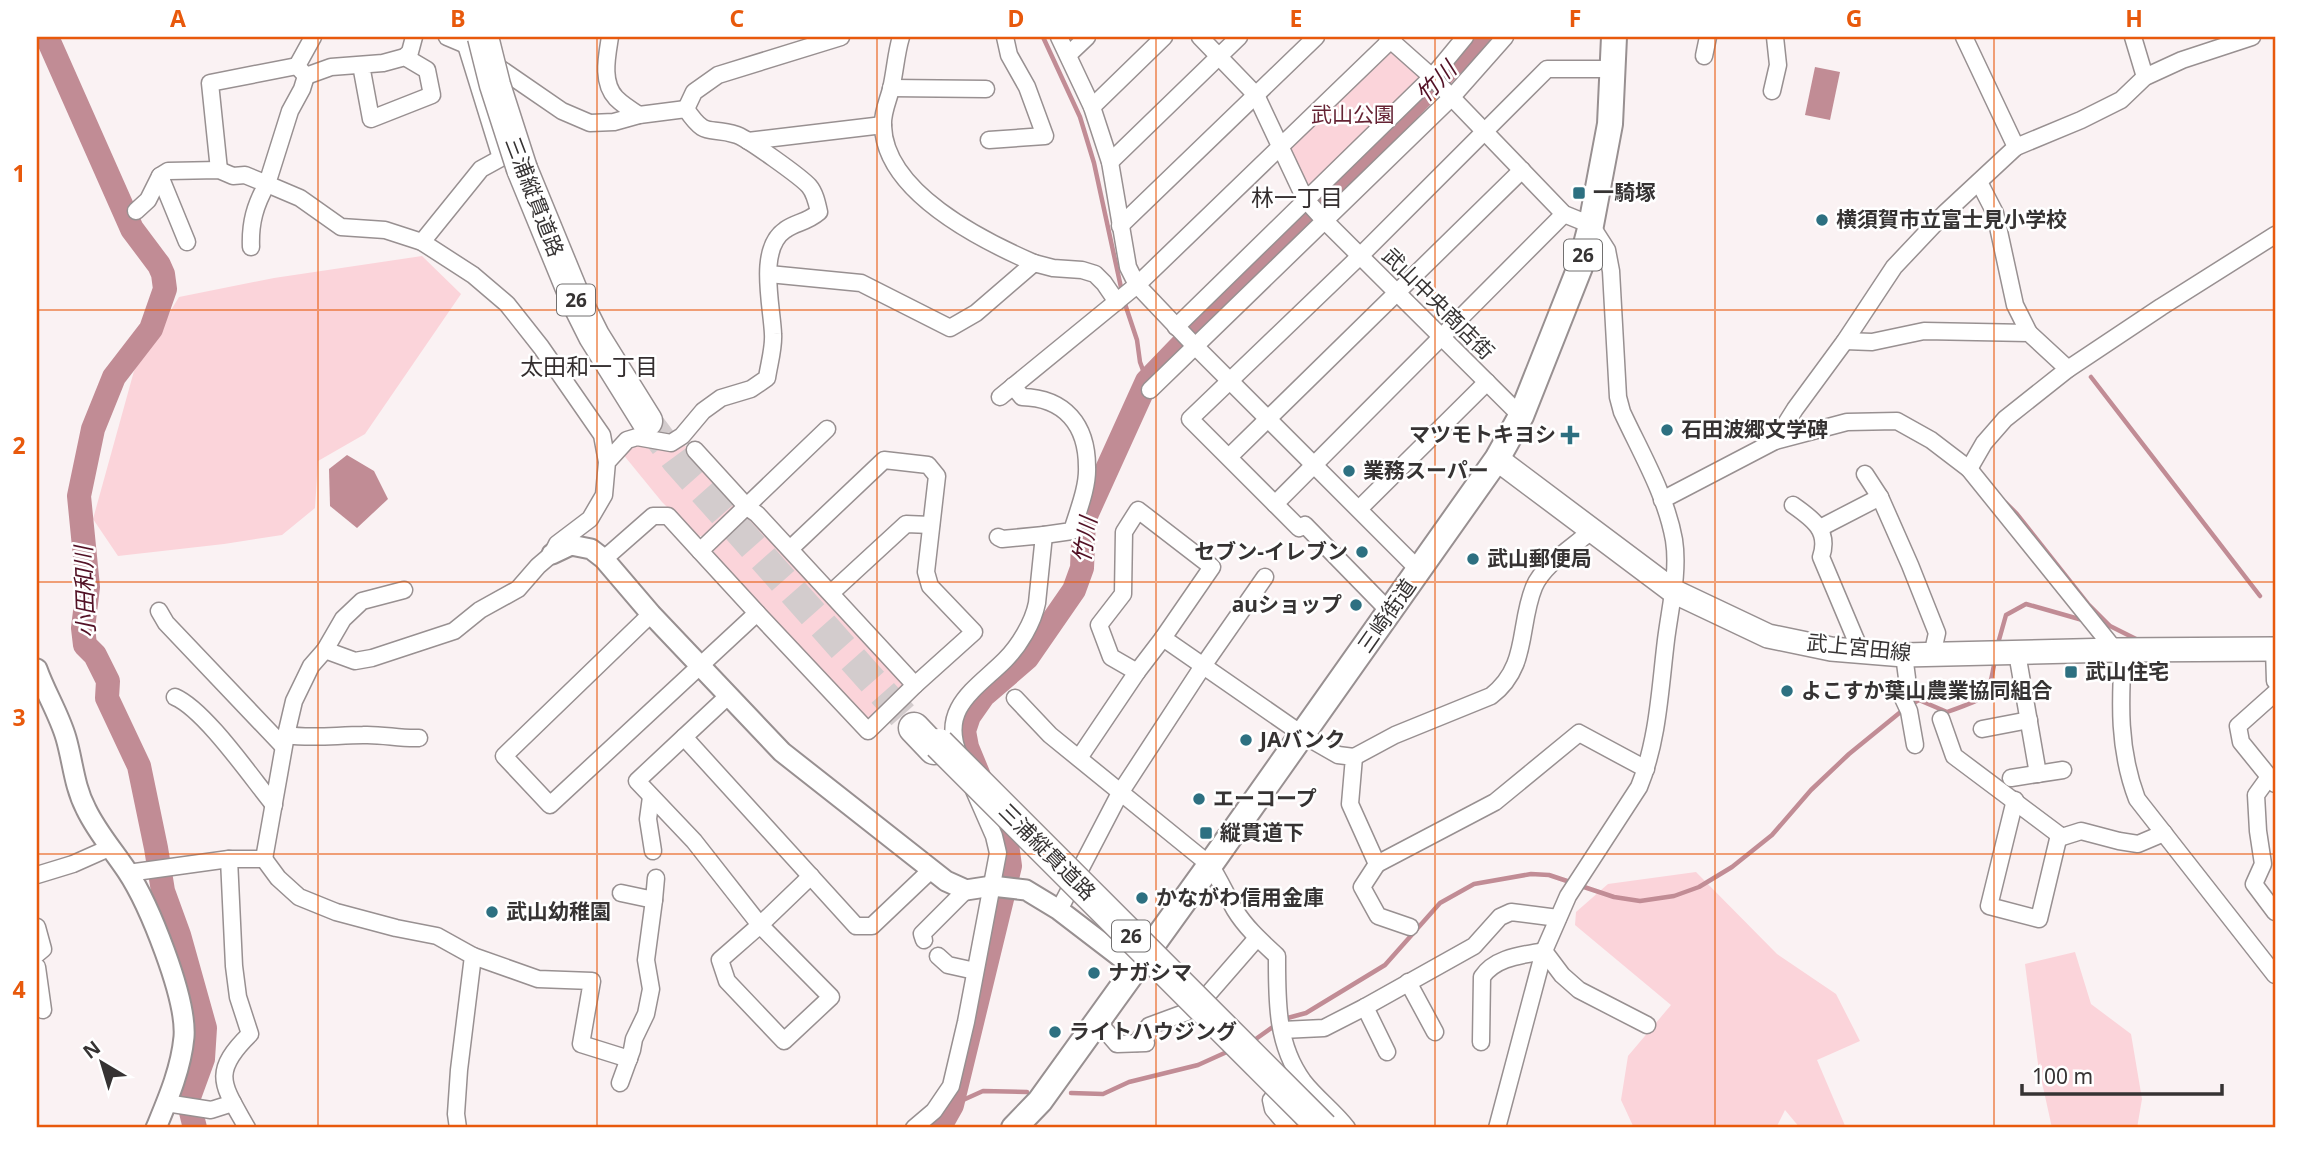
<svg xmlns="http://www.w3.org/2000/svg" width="2312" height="1165" viewBox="0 0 2312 1165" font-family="'Noto Sans','Noto Sans JP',sans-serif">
<rect width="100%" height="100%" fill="#faf2f3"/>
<!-- green -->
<g fill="#fbd4da">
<path d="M 1391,40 L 1432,77 L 1305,199 L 1280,147 Z"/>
<path d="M 422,256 L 461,294 L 365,434 L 318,461 L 315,508 L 282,535 L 224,544 L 118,556 L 93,519 L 134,371 L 179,297 L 274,278 Z"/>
<path d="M 681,441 L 735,500 L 735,508 L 705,537 L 695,535 L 662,502 L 622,453 L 633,443 Z"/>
<path d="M 744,518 L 753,519 L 902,681 L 903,689 L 874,717 L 863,717 L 714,556 L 714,545 Z"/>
<path d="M 1696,872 L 1777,954 L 1836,994 L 1860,1041 L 1817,1060 L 1846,1128 L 1800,1128 L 1785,1110 L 1776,1128 L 1634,1128 L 1621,1100 L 1628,1056 L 1671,1005 L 1575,925 L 1576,912 L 1608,884 Z"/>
<path d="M 2075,952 L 2091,1004 L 2131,1034 L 2142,1099 L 2137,1128 L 2052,1128 L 2038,1064 L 2025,964 Z"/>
</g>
<!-- water -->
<g fill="#c18c95">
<path d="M 1815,67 L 1840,72 L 1830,120 L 1805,115 Z"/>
<path d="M 347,455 L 374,471 L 388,499 L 357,528 L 330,506 L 329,469 Z"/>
</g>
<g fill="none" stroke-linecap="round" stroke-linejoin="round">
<!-- stream -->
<g stroke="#c18c95" stroke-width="4.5">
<path d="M 1043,37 L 1080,117 L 1094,163 L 1122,292"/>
<path d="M 1124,301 L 1137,340 L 1140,362 L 1147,381"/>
<path d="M 2091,377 L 2260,596"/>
<path d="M 2006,503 L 2016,513 L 2088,604 L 2109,625"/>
<path d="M 2101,624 L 2110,626 L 2138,640"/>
<path d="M 1997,647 L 2006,615 L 2026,604 L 2086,621"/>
<path d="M 1910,705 L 1919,700 L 1947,712 C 1987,697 1988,701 1995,659"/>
<path d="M 1581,886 L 1614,897 L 1640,901 L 1674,896 L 1699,887 L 1732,867 L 1772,835 L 1811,790 L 1849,754 L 1903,710"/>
<path d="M 1284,1019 L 1306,1013 L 1385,965 L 1440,903 L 1474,884 L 1531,874 L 1549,875 L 1573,883"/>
<path d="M 1253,1041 L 1277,1024"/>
<path d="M 1071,1093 L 1103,1094 L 1129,1082 L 1198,1065 L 1229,1051"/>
<path d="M 952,1105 L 983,1091 L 1027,1092"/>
</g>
<!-- river -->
<g stroke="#c18c95" stroke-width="24">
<path d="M 47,37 L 132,229 L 159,265 L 163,274 L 165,289 L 151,329 L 114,377 L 93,429 L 79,496 L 88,587 L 83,628 L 85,645 L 95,655 L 108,681 L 107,698 L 139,766 L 156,848 L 163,891 L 179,935 L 205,1028 L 203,1059 L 188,1100 L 195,1128"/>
<path d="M 935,1128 L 943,1121 L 952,1105 L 1010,866 L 1007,844 L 967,747 L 964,731 L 969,716 L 983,696 L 1027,658 L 1074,590 L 1082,568 L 1084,520 L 1147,381 L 1479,37"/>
</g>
<!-- motorway-tunnel -->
<path stroke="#d3cccd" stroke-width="30" stroke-dasharray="30 15" stroke-linecap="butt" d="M 647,421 L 676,460 L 914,728"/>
<defs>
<g id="minor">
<path d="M 313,37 L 297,66 L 306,76 L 302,89 L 290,111 L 267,184 L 300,198 L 341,227 L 385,230 L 422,242 L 473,275 L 507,304 L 541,347 L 602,435 L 607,462"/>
<path d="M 610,37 C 607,56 601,82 616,98 C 622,104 631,110 639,115"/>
<path d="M 901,37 C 896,53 895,72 891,89 C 888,101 882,113 883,126 C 885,192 981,240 1034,263"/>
<path d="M 1059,37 L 1092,107 L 1110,162 L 1128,267 L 1137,285 L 1195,346 L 1419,570"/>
<path d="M 1200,37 L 1256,95 L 1305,199 L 1325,221 L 1521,416"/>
<path d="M 1387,37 L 1432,77 L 1564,214 L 1591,225 L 1607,250 L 1611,271 L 1618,397 L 1622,412 C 1641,453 1666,495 1674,540 C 1679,572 1670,608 1666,640 C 1660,689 1658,741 1639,787 L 1568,896 L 1544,951 L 1497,1128"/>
<path d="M 2133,37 L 2145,77"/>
<path d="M 1068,55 L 1087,37"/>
<path d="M 1704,56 L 1708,37"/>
<path d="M 405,57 L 410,52 L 414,37"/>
<path d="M 306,76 L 331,67 L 383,63 L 405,57 L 427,70 L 432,95 L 371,119 L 361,65"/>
<path d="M 891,88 L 986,89"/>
<path d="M 1772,91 L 1778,65 L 1775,37"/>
<path d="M 1092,107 L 1164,37"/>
<path d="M 686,109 L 694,92 L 718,75 L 841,37"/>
<path d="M 989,140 L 1045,136 L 1027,87 L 1009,55 L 1005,37"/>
<path d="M 748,141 L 883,125"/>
<path d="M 2016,147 L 2081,120 L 2121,100 L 2145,77 L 2182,60 L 2252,37"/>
<path d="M 1110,162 L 1239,37"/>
<path d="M 219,170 L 210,83 L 297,66"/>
<path d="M 160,176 L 187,242"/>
<path d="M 1979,182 L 1995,213 L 2015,305 L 2029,333"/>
<path d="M 136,211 L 148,200 L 160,176 L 168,171 L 219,170 L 233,176 L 245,175 L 267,184 C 255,205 250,223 251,247"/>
<path d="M 1120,226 L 1316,37"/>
<path d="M 422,242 L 481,169 L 501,158 L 466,45"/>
<path d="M 769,274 L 861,283 L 950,328 L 976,313 L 1034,263 L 1053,268 L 1082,270 L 1095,274 L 1104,283 L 1117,302"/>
<path d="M 1176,327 L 1432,77 L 1465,37"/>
<path d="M 1845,341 L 1872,342 L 1924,331 L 2029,333 L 2068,369"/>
<path d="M 1013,386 L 1022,397 C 1065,398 1087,425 1087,467 C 1088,487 1078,511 1072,531 L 1044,535"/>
<path d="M 1150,390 L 1451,98 L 1505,37"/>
<path d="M 1000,397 L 1137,285 L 1394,37"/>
<path d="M 1775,441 L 1795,409 L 1845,341 L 1894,267 L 1945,213 L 2016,147 L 1964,37"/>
<path d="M 1229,457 L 1522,170"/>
<path d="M 1969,469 L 1984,443 L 2005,419 L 2068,369 L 2161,307 L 2275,235"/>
<path d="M 1865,474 L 1880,497 L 1910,565 L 1937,633 L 1932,655"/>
<path d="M 1662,500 L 1775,441 L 1847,422 L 1897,421 L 1931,440 L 1969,469 L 2115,650"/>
<path d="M 1275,504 L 1564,214"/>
<path d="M 1793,505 C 1813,519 1830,531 1821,557 L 1861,652"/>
<path d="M 1359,509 L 1487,382"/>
<path d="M 1820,528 L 1880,497"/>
<path d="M 790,549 L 884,460 L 928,465 L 937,476 L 926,572 L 930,586 L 974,632 L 915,685"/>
<path d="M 700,551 L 757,613"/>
<path d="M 604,559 L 653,516 L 668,516 L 700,551 L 827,429"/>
<path d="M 831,593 L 906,524 L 931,525"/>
<path d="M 159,611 L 166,623 L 283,746"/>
<path d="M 1390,612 L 1305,525 L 1299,528 L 1190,419 L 1360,256 L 1547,69 L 1613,69"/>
<path d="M 651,614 L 504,756 L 550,805 L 757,613 L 868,731 L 915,685 L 757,514 L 747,507 L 695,450"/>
<path d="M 2274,649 L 2275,681"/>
<path d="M 325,650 L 355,661 L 372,658 L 454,631 L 480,610 L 518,589 L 538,566 L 552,554 L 557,544 L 590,519 L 604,495 L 607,462 L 627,440 L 637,437 L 671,443 L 682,436 L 703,411 L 721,398 L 751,389 L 767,378 C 769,364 774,348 773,334 C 772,306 757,249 785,230 C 796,222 806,223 819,212 C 817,203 815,193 809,186 C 801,177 748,139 737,135 C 708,125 707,140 686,109 L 639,115 L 614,122 L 590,123 L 562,111 L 466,45 L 447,37"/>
<path d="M 2123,650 C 2120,703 2118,749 2137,799 L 2275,975"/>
<path d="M 2017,653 L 2038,774"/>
<path d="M 1904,655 L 1907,678 L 1902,696 L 1909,711 L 1915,745"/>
<path d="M 1137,672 L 1163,638"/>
<path d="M 2275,693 L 2238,726 L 2241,742 L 2275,784"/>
<path d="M 728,696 L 684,737 L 856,926 L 872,926 L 931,870"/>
<path d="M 175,697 C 205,710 251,777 274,805"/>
<path d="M 1015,698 L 1050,735 L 1210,865 C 1220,880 1226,895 1235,910 C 1246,928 1262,942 1277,956 C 1277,1000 1276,1044 1303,1081 C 1316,1098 1334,1111 1347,1128"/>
<path d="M 1941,719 L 1954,756 L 2062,837 L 2081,831 L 2119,841 L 2138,844 L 2164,833"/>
<path d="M 1982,729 L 2029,720"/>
<path d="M 286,735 C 312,739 337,735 363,735 C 382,734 400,739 419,738"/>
<path d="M 684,737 L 637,781 L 694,841 L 760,925 L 811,876"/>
<path d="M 959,755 C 939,708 976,689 1005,660 C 1019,646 1033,623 1037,603 L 1044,535 L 1002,539 L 998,537"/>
<path d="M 1354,757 L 1395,735 L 1491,696 C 1529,667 1518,626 1534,587 C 1543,565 1573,547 1591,531"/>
<path d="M 1079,758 L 1137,672 L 1111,657 L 1099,625 L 1123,594 L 1124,532 L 1138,510 L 1212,567 L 1163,638 L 1303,735 L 1338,755 L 1354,757 L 1350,804 L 1377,864 L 1495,802 L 1579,733 L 1646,769"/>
<path d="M 2269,777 L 2256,795 L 2258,831 L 2263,864 L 2254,884 L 2275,912"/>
<path d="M 2011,778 L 2063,770"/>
<path d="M 651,797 L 648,819 L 653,851"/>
<path d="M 2015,800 L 1989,906 L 2039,919 L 2059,835"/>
<path d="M 229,859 L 234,966 L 238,997 L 250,1034 C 210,1073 223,1085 247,1128"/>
<path d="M 264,859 L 278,878 L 299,897 L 336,912 L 396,928 L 437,936 L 473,956 L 459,1070 L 456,1114 L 458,1128"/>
<path d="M 1377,864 L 1362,887 L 1378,916 L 1410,927"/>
<path d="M 128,873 L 229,859 L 264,859 L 286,735 L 294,701 L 311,666 L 325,650 L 343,619 L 362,601 L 404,590"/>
<path d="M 37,875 L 73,864 L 109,848"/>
<path d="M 621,893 L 654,900 L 656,878"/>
<path d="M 1059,910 L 1120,793 L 1203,666 L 1265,577"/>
<path d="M 760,925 L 831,997 L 784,1041 L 727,981 L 720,960 Z"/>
<path d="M 37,927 L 43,949 L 37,954"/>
<path d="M 924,940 L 922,934 L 966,890"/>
<path d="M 473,956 L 538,979 L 592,981 L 581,1044 L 629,1059"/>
<path d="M 938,956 L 948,965 L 975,971"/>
<path d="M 37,967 L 43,1010"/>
<path d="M 1408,982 L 1435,1032"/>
<path d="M 1365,1007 L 1387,1052"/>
<path d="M 1098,1022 L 1117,1044 L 1146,1043"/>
<path d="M 1282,1030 L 1324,1028 L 1365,1007 L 1474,946 L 1500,917 L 1511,912 L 1558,918"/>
<path d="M 1481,1042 L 1482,977 C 1495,957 1523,955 1544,951 L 1562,975 L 1579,990 L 1647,1025"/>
<path d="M 1137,1043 L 1149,1026 L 1187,1012 L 1210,992 L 1257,938"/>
<path d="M 620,1083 L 632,1050 L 634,1039 L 646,1014 L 651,989 L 646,960 L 654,900"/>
<path d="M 1288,1084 L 1271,1100 L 1273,1109 L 1289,1128"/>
<path d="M 166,1103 L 211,1110 L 233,1103"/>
<path d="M 914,1128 L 934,1111 L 951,1086 L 966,1022 L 998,853 L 994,836 L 973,788"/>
</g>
<g id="tertiary">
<path d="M 552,554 L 571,545 L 591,549 L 604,559 L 651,614 L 782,752 L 946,881 L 966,890 L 992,886 L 1026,890 L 1059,910 L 1136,969"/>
<path d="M 37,669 C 45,692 59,714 66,738 C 73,762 74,786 86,809 C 97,832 113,850 127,871 C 149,904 187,998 184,1037 C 181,1069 168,1099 156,1128"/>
</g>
<path id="secondary" d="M 1497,459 L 1673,591 L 1768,636 L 1831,649 L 1904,655 L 2115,650 L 2275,649"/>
<path id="primary" d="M 1014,1128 L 1040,1101 L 1210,865 L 1497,459 L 1521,416 L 1580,267 L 1591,225 L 1610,124 L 1614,37"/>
<g id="motorway">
<path d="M 522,169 L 575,298 L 594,336 L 647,421"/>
<path d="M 914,728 L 934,749"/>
</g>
</defs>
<!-- minor casing -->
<use href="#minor" stroke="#989091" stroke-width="19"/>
<!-- tertiary casing -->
<use href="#tertiary" stroke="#989091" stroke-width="23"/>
<!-- secondary casing -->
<use href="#secondary" stroke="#989091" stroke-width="26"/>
<!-- primary casing -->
<use href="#primary" stroke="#989091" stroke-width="28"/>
<!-- motorway casing -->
<use href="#motorway" stroke="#989091" stroke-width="33"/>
<!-- minor -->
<use href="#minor" stroke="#fff" stroke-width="16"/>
<!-- tertiary -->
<use href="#tertiary" stroke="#fff" stroke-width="19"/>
<!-- secondary -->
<use href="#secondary" stroke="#fff" stroke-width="23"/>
<!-- primary -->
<use href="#primary" stroke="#fff" stroke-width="24"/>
<!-- motorway -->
<use href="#motorway" stroke="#fff" stroke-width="30"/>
<defs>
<g id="motorway-bridge">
<path d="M 483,37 L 495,85 L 522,169"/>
<path d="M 939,744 L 1323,1128"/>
</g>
</defs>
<!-- motorway-bridge casing -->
<use href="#motorway-bridge" stroke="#989091" stroke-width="33" stroke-linecap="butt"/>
<!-- motorway-bridge -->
<use href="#motorway-bridge" stroke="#fff" stroke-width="30"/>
</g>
<!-- grid -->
<path fill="none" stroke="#e8590c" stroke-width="2" stroke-opacity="0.55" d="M 318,37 L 318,1128M 597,37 L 597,1128M 877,37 L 877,1128M 1156,37 L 1156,1128M 1435,37 L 1435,1128M 1715,37 L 1715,1128M 1994,37 L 1994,1128M 37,310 L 2275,310M 37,582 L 2275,582M 37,854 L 2275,854"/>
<!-- markers -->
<g fill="#2d7081" stroke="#fff" stroke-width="2.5">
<rect x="1572" y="186" width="14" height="14" rx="3.5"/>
<circle cx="1822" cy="220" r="7"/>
<circle cx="1667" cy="430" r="7"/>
<path d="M1566.5 424.5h7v7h7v7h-7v7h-7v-7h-7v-7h7z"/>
<circle cx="1349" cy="471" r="7"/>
<circle cx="1362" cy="552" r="7"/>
<circle cx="1473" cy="559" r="7"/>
<circle cx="1356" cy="605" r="7"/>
<rect x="2064" y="665" width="14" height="14" rx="3.5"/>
<circle cx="1787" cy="691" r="7"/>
<circle cx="1246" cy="740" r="7"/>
<circle cx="1199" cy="799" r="7"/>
<rect x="1199" y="826" width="14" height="14" rx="3.5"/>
<circle cx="1142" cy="898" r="7"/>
<circle cx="492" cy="912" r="7"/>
<circle cx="1094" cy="973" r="7"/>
<circle cx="1055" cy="1032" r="7"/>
</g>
<g text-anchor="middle" stroke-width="5" stroke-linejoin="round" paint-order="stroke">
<!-- shield labels -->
<g fill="#fff" stroke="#727070" stroke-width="2">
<rect x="1564" y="239.5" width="38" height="31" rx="5"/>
<rect x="557" y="284.5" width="38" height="31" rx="5"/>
<rect x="1112" y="920.5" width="38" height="31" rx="5"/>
</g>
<g font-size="19" font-weight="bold" fill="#363333">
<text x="1583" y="262">26</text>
<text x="576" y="307">26</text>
<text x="1131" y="943">26</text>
</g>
<!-- park labels -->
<g font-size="21" fill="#652334" stroke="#fff">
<text x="1353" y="122">武山公園</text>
</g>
<!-- poi labels -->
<g font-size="21" font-weight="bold" fill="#363333" stroke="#fff" text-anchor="start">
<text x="1593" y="200">一騎塚</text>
<text x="1836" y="227">横須賀市立富士見小学校</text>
<text x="1681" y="437">石田波郷文学碑</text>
<text x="1556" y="442" text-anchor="end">マツモトキヨシ</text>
<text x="1363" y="478">業務スーパー</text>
<text x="1348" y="559" text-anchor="end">セブン-イレブン</text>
<text x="1487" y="566">武山郵便局</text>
<text x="1342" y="612" text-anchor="end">auショップ</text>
<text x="2085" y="679">武山住宅</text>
<text x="1801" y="698">よこすか葉山農業協同組合</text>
<text x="1260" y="747">JAバンク</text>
<text x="1213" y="806">エーコープ</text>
<text x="1220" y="840">縦貫道下</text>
<text x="1156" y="905">かながわ信用金庫</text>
<text x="506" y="919">武山幼稚園</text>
<text x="1108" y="980">ナガシマ</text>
<text x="1069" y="1039">ライトハウジング</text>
</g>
<!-- street labels -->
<g font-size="21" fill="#363333" stroke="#fff">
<text transform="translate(534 197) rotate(69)" y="7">三浦縦貫道路</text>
<text transform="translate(1438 304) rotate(45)" y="7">武山中央商店街</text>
<text transform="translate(1387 616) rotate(-55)" y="7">三崎街道</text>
<text transform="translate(1859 648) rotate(6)" y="7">武上宮田線</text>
<text transform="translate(1047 852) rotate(45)" y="7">三浦縦貫道路</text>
</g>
<!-- water labels -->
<g font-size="23" font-style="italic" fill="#521125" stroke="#fff">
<text transform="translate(1436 82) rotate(-46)" y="8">竹川</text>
<text transform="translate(1085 540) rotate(-81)" y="8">竹川</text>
<text transform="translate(85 592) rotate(-92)" y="8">小田和川</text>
</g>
<!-- neighbourhood labels -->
<g font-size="23" fill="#342e2f" stroke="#fff">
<text x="1297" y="206">林一丁目</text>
<text x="589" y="375">太田和一丁目</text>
</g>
</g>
<!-- border -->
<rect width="2312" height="1165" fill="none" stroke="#ffffff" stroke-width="77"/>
<!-- north arrow -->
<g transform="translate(102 1063) rotate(322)" stroke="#ffffff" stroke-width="5" paint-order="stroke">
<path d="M0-5L12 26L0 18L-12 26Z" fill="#363333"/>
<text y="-10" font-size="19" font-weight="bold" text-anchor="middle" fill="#363333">N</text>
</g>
<!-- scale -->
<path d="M2022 1084v10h200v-10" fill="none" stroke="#363333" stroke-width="3.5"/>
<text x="2032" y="1084" font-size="21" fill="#363333" stroke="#ffffff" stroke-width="5" paint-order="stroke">100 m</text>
<rect x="38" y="38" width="2236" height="1088" fill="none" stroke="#e8590c" stroke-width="2.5"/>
<g font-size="23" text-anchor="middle" font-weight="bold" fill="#e8590c">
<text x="178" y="27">A</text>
<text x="458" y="27">B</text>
<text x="737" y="27">C</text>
<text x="1016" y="27">D</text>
<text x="1296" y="27">E</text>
<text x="1575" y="27">F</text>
<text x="1854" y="27">G</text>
<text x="2134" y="27">H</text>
<text x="19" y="182">1</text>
<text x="19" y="454">2</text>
<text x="19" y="726">3</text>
<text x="19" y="998">4</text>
</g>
</svg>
